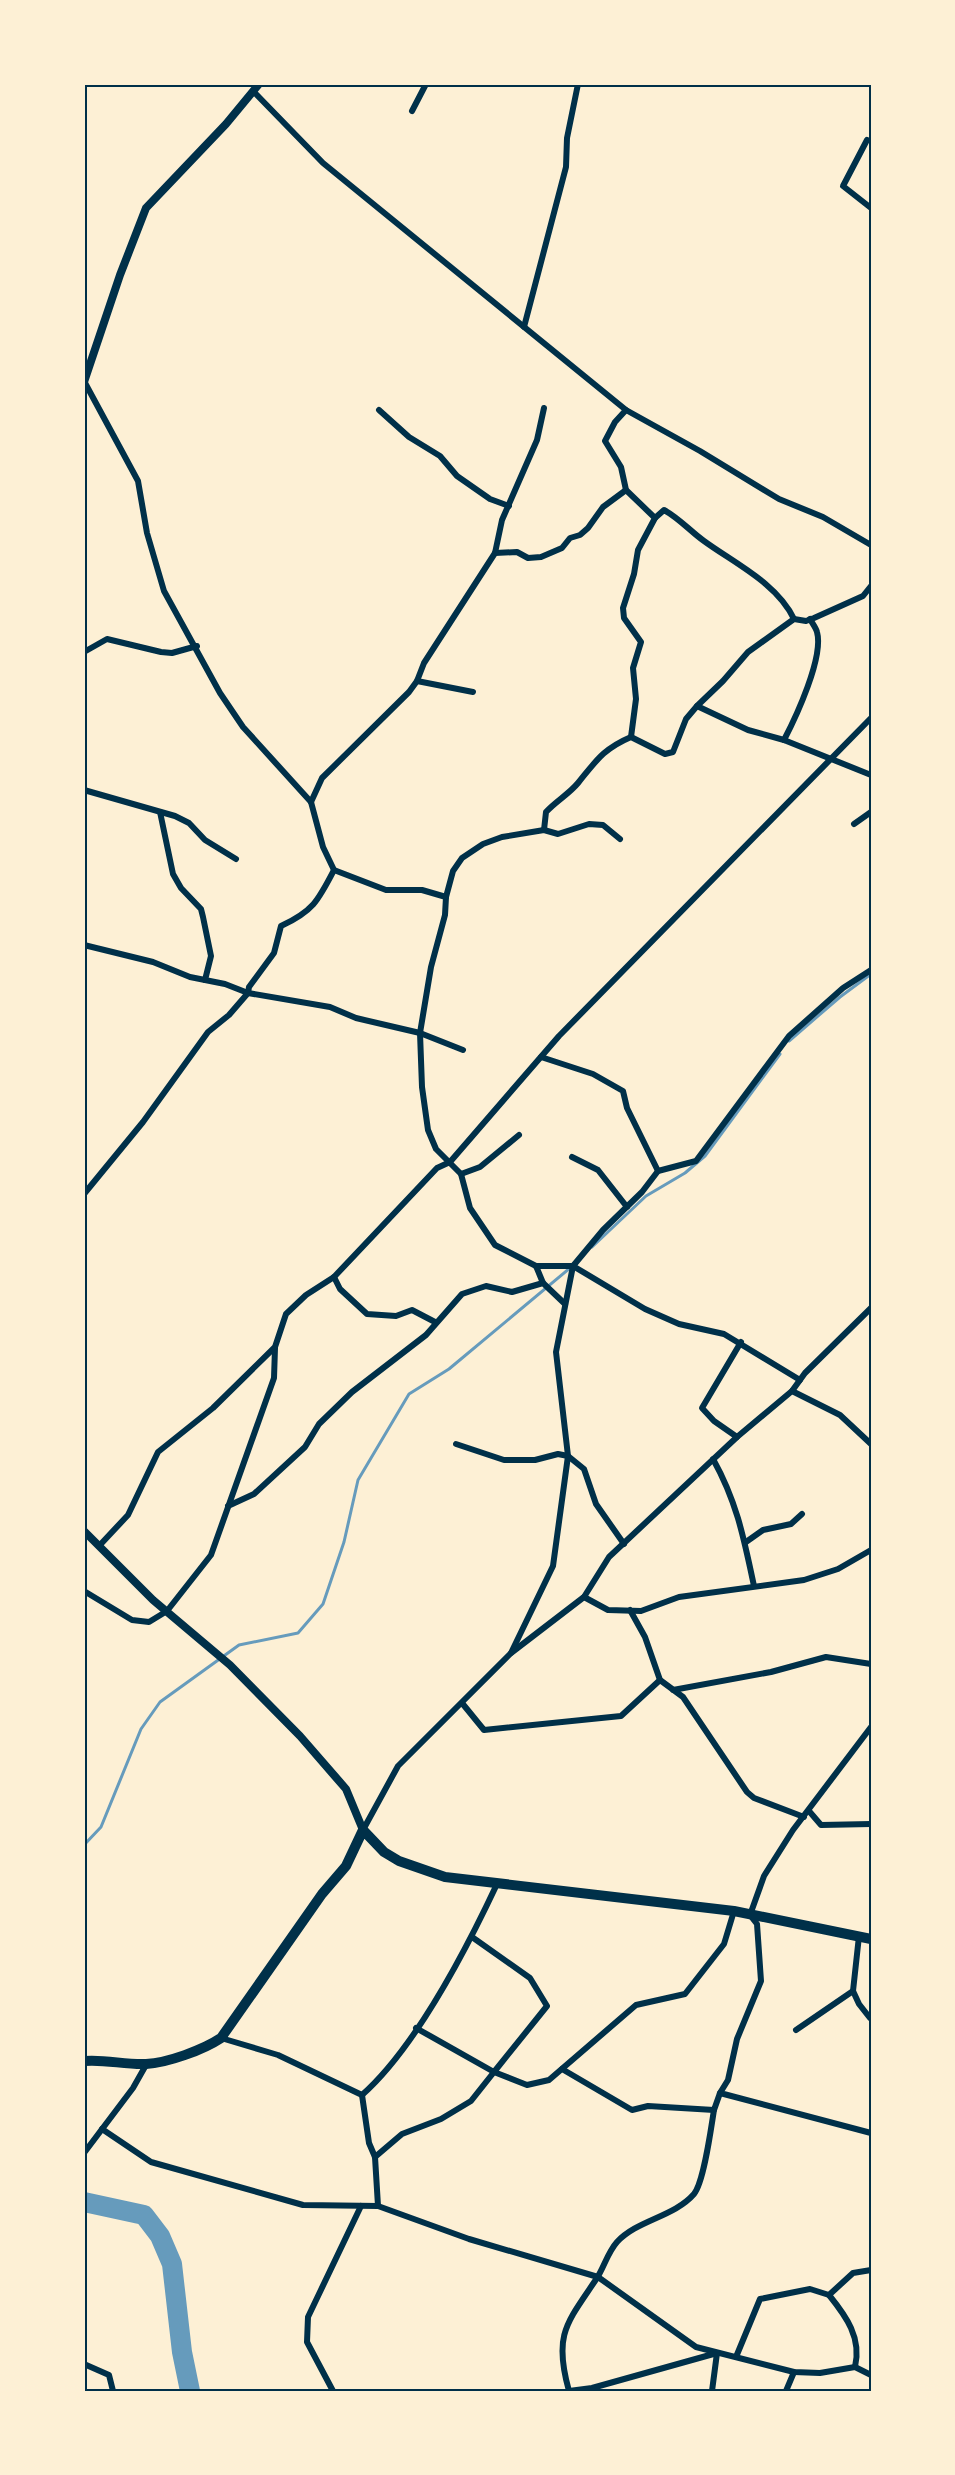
<svg xmlns="http://www.w3.org/2000/svg" width="955" height="2475" viewBox="0 0 955 2475" font-family="Inter,sans-serif">
<rect width="100%" height="100%" fill="#fdf0d5"/>
<g fill="none" stroke-linecap="round" stroke-linejoin="round">
<!-- stream -->
<g stroke="#669bbc" stroke-width="3">
<path d="M 789,1041 L 840,997 L 871,974"/>
<path d="M 592,1247 L 646,1196 L 685,1173 L 705,1156 L 780,1054"/>
<path d="M 84,1845 L 101,1827 L 141,1729 L 160,1702 L 239,1645 L 298,1633 L 323,1604 L 344,1542 L 358,1480 L 409,1394 L 449,1369 L 570,1268"/>
</g>
<!-- river -->
<path stroke="#669bbc" stroke-width="20" d="M 84,2202 L 144,2215 L 160,2236 L 172,2264 L 182,2352 L 190,2391"/>
<!-- minor -->
<g stroke="#003049" stroke-width="6">
<path d="M 254,92 L 323,163 L 626,410 L 615,422 L 605,441 L 621,467 L 626,490 L 655,518 L 638,550 L 634,574 L 623,608 L 624,618 L 641,642 L 633,668 L 636,699 L 631,737"/>
<path d="M 412,111 L 426,84"/>
<path d="M 867,140 L 843,186 L 871,208"/>
<path d="M 524,327 L 566,167 L 567,138 L 578,84"/>
<path d="M 84,381 L 138,481 L 147,533 L 164,591 L 220,693 L 243,727 L 311,802 L 323,847 L 334,870 L 386,890 L 422,890 L 446,897 L 445,915 L 431,967 L 420,1033 L 422,1087 L 428,1130 L 436,1149 L 461,1174 L 470,1208 L 495,1245 L 536,1266 L 573,1266 L 645,1309 L 679,1324 L 724,1334 L 800,1380"/>
<path d="M 379,410 L 409,437 L 440,456 L 457,476 L 490,499 L 509,506"/>
<path d="M 626,410 L 700,451 L 779,499 L 823,517 L 871,545"/>
<path d="M 655,518 L 664,510 C 679,518 690,531 704,541 C 734,563 777,583 794,619"/>
<path d="M 495,553 L 517,552 L 528,558 L 541,557 L 562,548 L 570,538 L 580,535 L 588,528 L 603,507 L 626,490"/>
<path d="M 84,652 L 107,639 L 161,652 L 172,653 L 197,646"/>
<path d="M 417,681 L 473,692"/>
<path d="M 697,706 L 748,730 L 784,740 L 871,775"/>
<path d="M 784,740 C 796,717 824,657 817,632 C 816,628 812,623 810,619"/>
<path d="M 84,790 L 175,816 L 189,823 L 205,840 L 236,859"/>
<path d="M 311,802 L 322,778 L 409,692 L 417,681 L 424,663 L 495,553 L 502,520 L 537,440 L 544,408"/>
<path d="M 160,812 L 173,874 L 181,888 L 201,909 L 203,917 L 211,956 L 205,980"/>
<path d="M 854,824 L 871,812"/>
<path d="M 544,830 L 546,812 C 556,801 569,794 578,783 C 596,761 603,749 631,737 L 665,754 L 673,752 L 686,719 L 697,706 L 723,681 L 748,652 L 794,619 L 806,621 L 814,618 L 863,596 L 871,586"/>
<path d="M 446,897 L 453,871 L 462,858 L 483,844 L 502,837 L 544,830 L 558,834 L 589,824 L 603,825 L 620,839"/>
<path d="M 84,945 L 153,962 L 190,977 L 225,984 L 248,993 L 330,1007 L 356,1018 L 420,1033 L 463,1050"/>
<path d="M 541,1057 L 593,1074 L 623,1091 L 627,1108 L 658,1171"/>
<path d="M 572,1157 L 598,1170 L 627,1207"/>
<path d="M 461,1174 L 480,1167 L 519,1135"/>
<path d="M 84,1194 L 143,1122 L 208,1032 L 229,1015 L 248,993 L 249,987 L 274,953 L 281,926 C 313,911 318,901 334,870"/>
<path d="M 536,1266 L 543,1283"/>
<path d="M 334,1277 L 340,1289 L 367,1314 L 396,1316 L 412,1310 L 435,1322"/>
<path d="M 792,1391 L 840,1415 L 871,1444"/>
<path d="M 737,1437 L 714,1421 L 702,1408 L 741,1342"/>
<path d="M 456,1444 L 504,1460 L 535,1460 L 558,1454 L 568,1456 L 584,1469 L 596,1504 L 624,1544"/>
<path d="M 713,1459 C 737,1502 744,1539 754,1586"/>
<path d="M 228,1506 L 254,1494 L 305,1447 L 319,1424 L 352,1392 L 426,1335 L 462,1294 L 486,1286 L 512,1292 L 543,1283 L 565,1304"/>
<path d="M 746,1542 L 763,1530 L 791,1524 L 802,1514"/>
<path d="M 99,1546 L 128,1515 L 158,1452 L 213,1408 L 275,1347 L 286,1314 L 306,1295 L 334,1277 L 437,1168 L 450,1162 L 559,1036 L 871,718"/>
<path d="M 84,1591 L 132,1620 L 149,1622 L 167,1611 L 211,1555 L 274,1378 L 275,1348"/>
<path d="M 584,1597 L 608,1610 L 641,1611 L 679,1597 L 804,1580 L 838,1569 L 871,1550"/>
<path d="M 630,1610 L 645,1637 L 660,1680 L 683,1697 L 747,1792 L 754,1798 L 804,1817"/>
<path d="M 511,1653 L 553,1566 L 568,1456 L 556,1352 L 573,1266 L 603,1230 L 642,1192 L 658,1171 L 696,1161 L 789,1036 L 843,988 L 871,970"/>
<path d="M 673,1690 L 771,1672 L 826,1657 L 871,1664"/>
<path d="M 462,1703 L 484,1730 L 621,1716 L 660,1680"/>
<path d="M 871,1727 L 793,1830 L 764,1876 L 750,1915 L 757,1924 L 761,1981 L 737,2039 L 728,2080 L 720,2093 L 871,2133"/>
<path d="M 809,1811 L 821,1825 L 871,1824"/>
<path d="M 363,1830 L 398,1766 L 511,1653 L 584,1597 L 609,1557 L 737,1437 L 792,1391 L 805,1373 L 871,1308"/>
<path d="M 853,1991 L 859,2004 L 870,2018"/>
<path d="M 416,2028 L 494,2072 L 547,2006 L 530,1978 L 472,1937"/>
<path d="M 796,2030 L 853,1991 L 859,1936"/>
<path d="M 221,2038 L 278,2055 L 362,2095"/>
<path d="M 562,2069 L 632,2110 L 648,2106 L 714,2110 L 720,2093"/>
<path d="M 362,2095 C 416,2047 466,1950 497,1884"/>
<path d="M 362,2095 L 369,2143 L 375,2157 L 378,2206"/>
<path d="M 102,2129 L 151,2162 L 303,2205 L 378,2206 L 469,2239 L 598,2277 L 696,2347 L 794,2372 L 820,2373 L 855,2367 L 871,2375"/>
<path d="M 84,2153 L 133,2088 L 146,2065"/>
<path d="M 375,2157 L 402,2134 L 441,2119 L 471,2101 L 494,2072 L 527,2085 L 549,2080 L 636,2005 L 685,1994 L 724,1944 L 734,1911"/>
<path d="M 829,2295 C 846,2316 862,2338 855,2367"/>
<path d="M 736,2357 L 760,2299 L 810,2289 L 829,2295 L 853,2273 L 871,2270"/>
<path d="M 84,2364 L 109,2375 L 113,2391"/>
<path d="M 333,2391 L 307,2342 L 308,2317 L 361,2206"/>
<path d="M 569,2391 C 553,2334 567,2323 597,2278 C 604,2267 608,2252 617,2242 C 637,2220 674,2217 694,2194 C 704,2182 711,2128 714,2110"/>
<path d="M 569,2391 L 592,2388 L 717,2353 L 712,2391"/>
<path d="M 786,2391 L 794,2372"/>
</g>
<!-- tertiary -->
<g stroke="#003049" stroke-width="8">
<path d="M 84,382 L 120,275 L 146,208 L 226,124 L 259,84"/>
<path d="M 84,1531 L 153,1600 L 230,1665 L 300,1736 L 346,1789 L 363,1830"/>
</g>
<!-- primary -->
<path stroke="#003049" stroke-width="10" d="M 84,2061 C 105,2059 125,2065 146,2064 C 167,2063 203,2050 221,2038 L 322,1894 L 346,1866 L 363,1830 L 384,1852 L 399,1861 L 445,1877 L 734,1911 L 871,1939"/>
</g>
<!-- border -->
<rect width="955" height="2475" fill="none" stroke="#fdf0d5" stroke-width="171"/>
<rect x="86" y="86" width="784" height="2304" fill="none" stroke="#003049" stroke-width="2"/>
</svg>
